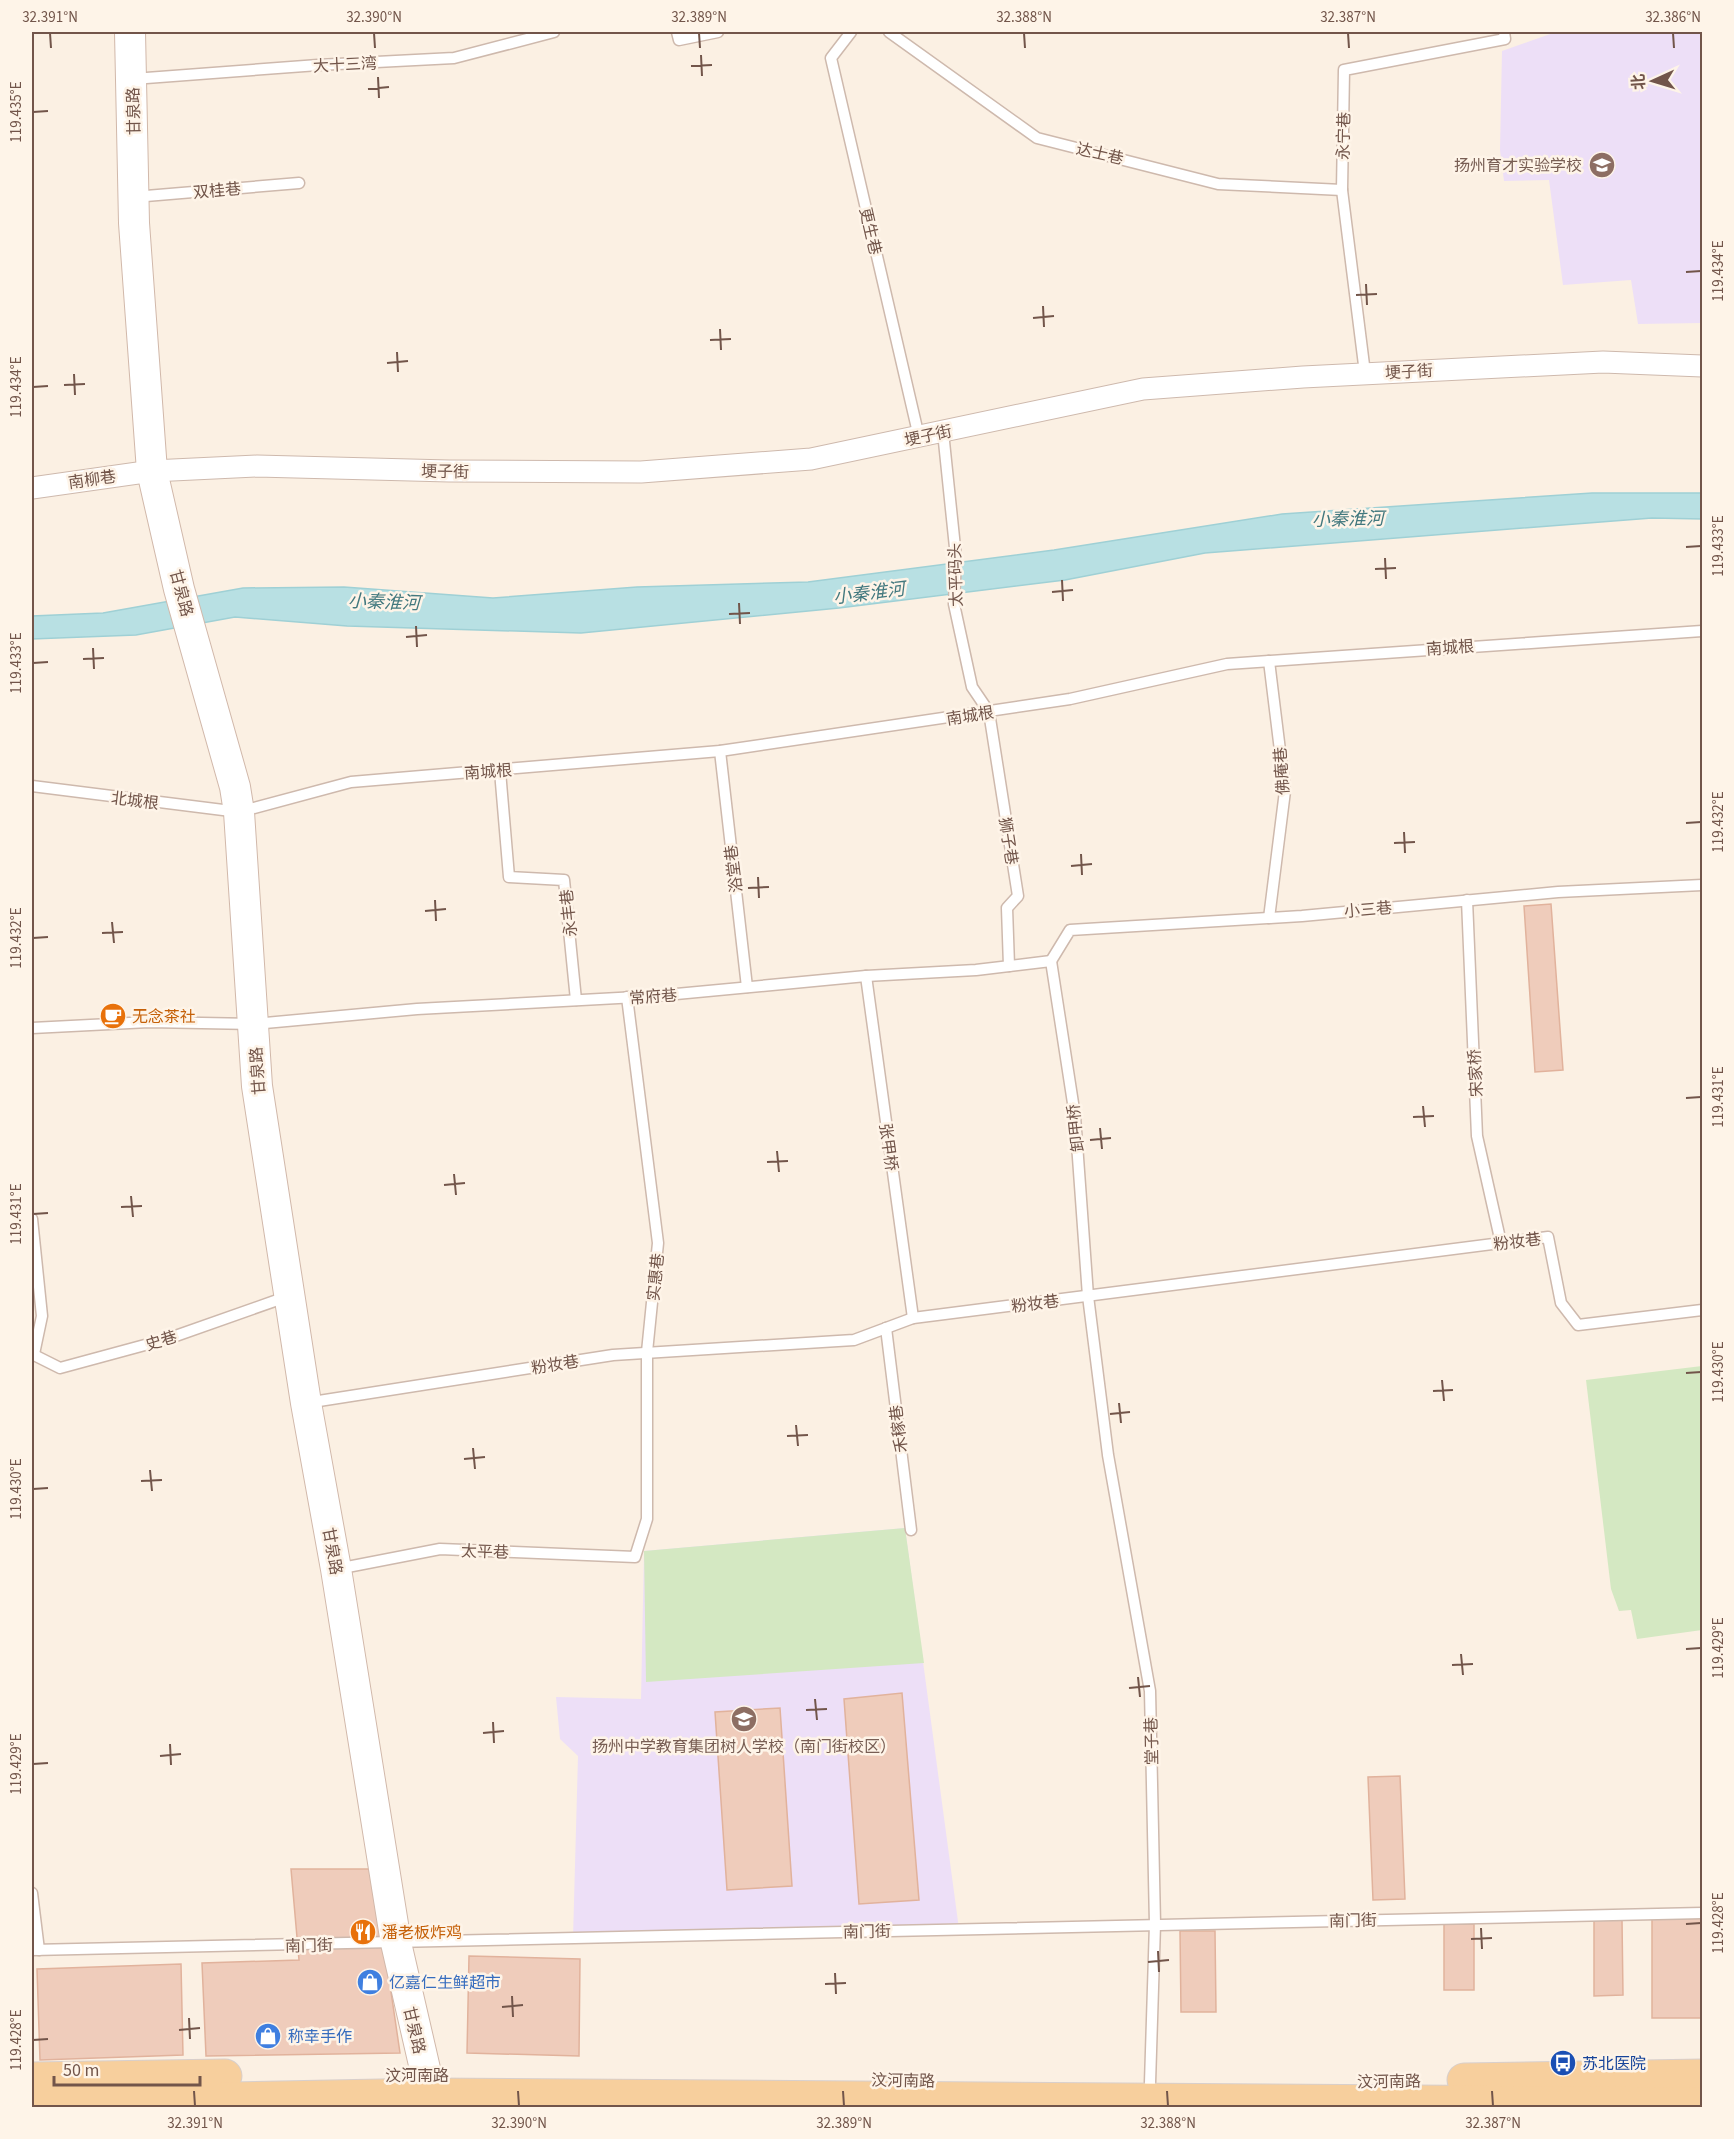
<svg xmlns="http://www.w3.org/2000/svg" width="1734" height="2139" viewBox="0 0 1734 2139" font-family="'Source Sans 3','Noto Sans SC',sans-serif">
<rect width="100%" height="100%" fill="#fbf0e3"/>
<!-- education -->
<g fill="#eddff7">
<path d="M 1556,32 L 1702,32 L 1702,323 L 1638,324 L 1631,280 L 1563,285 L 1549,180 L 1504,181 L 1500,150 L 1502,51 Z"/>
<path d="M 905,1528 L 959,1929 L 573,1938 L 578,1756 L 560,1739 L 556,1697 L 641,1699 L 644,1551 Z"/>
</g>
<!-- green -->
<g fill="#d4e8c2">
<path d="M 1702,1366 L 1702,1630 L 1637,1639 L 1631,1610 L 1619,1611 L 1611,1589 L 1586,1380 Z"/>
<path d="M 905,1528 L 924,1663 L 646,1682 L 644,1551 Z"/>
</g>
<!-- water -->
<path fill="#b8e0e3" stroke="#9fd0d5" stroke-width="1.5" d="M 1592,493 L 1702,493 L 1702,519 L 1652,518 L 1205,553 L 1065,580 L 839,608 L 581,633 L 347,626 L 235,617 L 136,635 L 32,639 L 32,616 L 103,613 L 243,588 L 344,587 L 493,598 L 637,587 L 808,582 L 1054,550 L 1282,514 Z"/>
<!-- building -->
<g fill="#efccbb" stroke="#e1b29c" stroke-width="1.5">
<path d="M 1551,904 L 1563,1070 L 1535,1072 L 1524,906 Z"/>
<path d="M 902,1693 L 919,1900 L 859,1904 L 844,1699 Z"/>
<path d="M 780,1708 L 792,1886 L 727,1890 L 715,1712 Z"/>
<path d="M 1400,1776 L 1405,1899 L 1373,1900 L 1368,1777 Z"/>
<path d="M 291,1869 L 373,1869 L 400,2053 L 206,2056 L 202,1963 L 299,1960 Z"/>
<rect x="1652" y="1916" width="50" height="102"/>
<path d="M 1594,1920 L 1622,1920 L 1623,1995 L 1594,1996 Z"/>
<rect x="1444" y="1924" width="30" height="66"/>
<path d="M 1180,1931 L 1215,1931 L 1216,2012 L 1181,2012 Z"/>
<path d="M 469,1956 L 580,1959 L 579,2056 L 467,2053 Z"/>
<path d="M 181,1964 L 183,2055 L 40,2060 L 37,1969 Z"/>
</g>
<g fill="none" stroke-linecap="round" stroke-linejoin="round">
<defs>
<g id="lane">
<path d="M 677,32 L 679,40 L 718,32"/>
<path d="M 851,32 L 831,58 L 919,437"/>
<path d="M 889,32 L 1037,138 L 1218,184 L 1342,190"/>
<path d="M 133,79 L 318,65 L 454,58 L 554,32"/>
<path d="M 134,197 L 299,183"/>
<path d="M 1365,373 L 1342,190 L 1344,70 L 1505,39 L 1504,32"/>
<path d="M 943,432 L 956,557 L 954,604 L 972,687 L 989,712 L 1018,896 L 1007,908 L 1009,966"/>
<path d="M 1269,661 L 1285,791 L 1269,918"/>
<path d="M 720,751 L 747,987"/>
<path d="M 500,771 L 509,877 L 564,880 L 576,1000"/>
<path d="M 32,786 L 239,812 L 351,782 L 720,751 L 1070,699 L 1227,664 L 1702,631"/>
<path d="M 1467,900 L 1477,1136 L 1501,1243"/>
<path d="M 1051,961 L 1075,1116 L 1088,1296 L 1108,1455 L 1150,1691 L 1155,1924 L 1150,2083"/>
<path d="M 1051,961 L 1070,930 L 1302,916 L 1558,892 L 1702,885"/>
<path d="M 866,976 L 913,1318"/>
<path d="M 32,1028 L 149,1022 L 254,1024 L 417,1009 L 655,996 L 866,976 L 976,970 L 1051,961"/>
<path d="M 32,1219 L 42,1316 L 34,1354"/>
<path d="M 886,1328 L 911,1530"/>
<path d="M 32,1354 L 60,1368 L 167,1339 L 286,1297"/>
<path d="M 306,1403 L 613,1355 L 854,1340 L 913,1318 L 1548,1237 L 1561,1303 L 1578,1325 L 1702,1310"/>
<path d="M 337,1569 L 440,1549 L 635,1557 L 647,1519 L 647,1352 L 658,1243 L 627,997"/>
<path d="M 32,1893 L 39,1950"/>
<path d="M 32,1950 L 1702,1913"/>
</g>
<path id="street" d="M 32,488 L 152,471 L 257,466 L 449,471 L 641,472 L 811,459 L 1143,389 L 1303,377 L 1603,362 L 1702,366"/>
<path id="secondary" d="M 130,32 L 134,223 L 152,471 L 179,589 L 235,787 L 239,812 L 257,1086 L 306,1403 L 336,1569 L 396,1943 L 434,2108"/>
<g id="primary">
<path d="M 32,2079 L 225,2076"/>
<path d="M 1464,2080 L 1702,2076"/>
<path d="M 32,2103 L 430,2095 L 1702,2104"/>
</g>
</defs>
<!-- lane casing -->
<use href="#lane" stroke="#ceb9ad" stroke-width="13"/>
<!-- street casing -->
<use href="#street" stroke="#ceb9ad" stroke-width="23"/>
<!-- secondary casing -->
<use href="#secondary" stroke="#d1b8aa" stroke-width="32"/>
<!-- primary casing -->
<use href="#primary" stroke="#d8cfcc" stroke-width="35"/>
<!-- lane -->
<use href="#lane" stroke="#fff" stroke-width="10"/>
<!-- street -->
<use href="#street" stroke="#fff" stroke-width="21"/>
<!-- secondary -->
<use href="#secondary" stroke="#fff" stroke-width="30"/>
<!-- primary -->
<use href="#primary" stroke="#f7cf9d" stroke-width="33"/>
</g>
<!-- ticks -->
<path fill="none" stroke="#72554a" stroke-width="2" d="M 50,33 L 51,48M 374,33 L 375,48M 699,33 L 700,48M 1024,33 L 1025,48M 1348,33 L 1349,48M 1673,33 L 1674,48M 701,55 L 702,76M 691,66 L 712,65M 378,77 L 379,98M 368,89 L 389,87M 33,112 L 48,111M 1686,272 L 1701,271M 1366,284 L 1367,305M 1356,295 L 1377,294M 1043,306 L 1044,327M 1033,318 L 1054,316M 720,329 L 721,350M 710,340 L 731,339M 397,352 L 398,372M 387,363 L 408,361M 74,374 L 75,395M 64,385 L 85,384M 33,387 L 48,386M 1686,547 L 1701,546M 1385,558 L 1386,579M 1375,569 L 1396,568M 1062,580 L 1063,601M 1052,592 L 1073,590M 739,603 L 740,624M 729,614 L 750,613M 416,626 L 417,647M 406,637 L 427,635M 93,648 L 94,669M 83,659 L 104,658M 33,663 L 48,662M 1686,823 L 1701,822M 1404,832 L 1405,853M 1394,843 L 1415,842M 1081,854 L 1082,875M 1071,866 L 1092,864M 758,877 L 759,898M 748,888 L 769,887M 435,900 L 436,921M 425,911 L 446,909M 112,922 L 114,943M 102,933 L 123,932M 33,938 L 48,937M 1686,1098 L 1701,1097M 1423,1106 L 1425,1127M 1413,1117 L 1434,1116M 1100,1128 L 1102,1149M 1090,1140 L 1111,1138M 777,1151 L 779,1172M 767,1162 L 788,1161M 454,1174 L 456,1195M 444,1185 L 465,1183M 131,1196 L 133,1217M 121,1207 L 142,1206M 33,1214 L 48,1213M 1686,1373 L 1701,1372M 1442,1380 L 1444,1401M 1433,1391 L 1453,1390M 1119,1403 L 1121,1423M 1110,1414 L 1130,1412M 796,1425 L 798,1446M 787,1436 L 808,1435M 473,1448 L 475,1469M 464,1459 L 485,1457M 150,1470 L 152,1491M 141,1481 L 162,1480M 33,1489 L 48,1488M 1686,1649 L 1701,1648M 1461,1654 L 1463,1675M 1452,1665 L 1473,1664M 1138,1677 L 1140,1697M 1129,1688 L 1150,1686M 815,1699 L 817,1720M 806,1710 L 827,1709M 493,1722 L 494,1743M 483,1733 L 504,1731M 170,1744 L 171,1765M 160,1756 L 181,1754M 33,1764 L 48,1763M 1686,1924 L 1701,1923M 1481,1928 L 1482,1949M 1471,1939 L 1492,1938M 1158,1951 L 1159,1972M 1148,1962 L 1169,1960M 835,1973 L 836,1994M 825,1984 L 846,1983M 512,1996 L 513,2017M 502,2007 L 523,2005M 189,2018 L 190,2039M 179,2030 L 200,2028M 33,2040 L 48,2039M 194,2091 L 195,2106M 518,2091 L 519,2106M 843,2091 L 844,2106M 1167,2091 L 1168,2106M 1492,2091 L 1493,2106"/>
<!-- icons -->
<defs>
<symbol id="school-disc" viewBox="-11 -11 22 22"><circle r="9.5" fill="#8d6e63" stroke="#fef4e8"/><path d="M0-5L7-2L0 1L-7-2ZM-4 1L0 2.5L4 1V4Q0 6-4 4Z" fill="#fff"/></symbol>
<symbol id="cafe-disc" viewBox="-11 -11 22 22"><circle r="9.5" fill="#e8710a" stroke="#fef4e8"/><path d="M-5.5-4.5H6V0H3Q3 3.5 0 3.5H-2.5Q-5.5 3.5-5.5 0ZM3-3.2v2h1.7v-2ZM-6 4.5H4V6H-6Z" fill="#fff"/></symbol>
<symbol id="restaurant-disc" viewBox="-11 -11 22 22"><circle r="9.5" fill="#e8710a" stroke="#fef4e8"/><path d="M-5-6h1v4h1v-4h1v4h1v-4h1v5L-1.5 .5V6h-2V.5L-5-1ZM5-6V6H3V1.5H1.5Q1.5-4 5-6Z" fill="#fff"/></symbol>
<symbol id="shop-disc" viewBox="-11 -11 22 22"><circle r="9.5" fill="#3f7fe0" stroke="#fef4e8"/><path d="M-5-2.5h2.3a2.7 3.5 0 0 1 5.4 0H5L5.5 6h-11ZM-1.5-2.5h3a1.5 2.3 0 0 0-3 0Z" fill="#fff"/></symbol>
<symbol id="bus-disc" viewBox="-11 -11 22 22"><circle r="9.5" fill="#1a4fb4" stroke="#fef4e8"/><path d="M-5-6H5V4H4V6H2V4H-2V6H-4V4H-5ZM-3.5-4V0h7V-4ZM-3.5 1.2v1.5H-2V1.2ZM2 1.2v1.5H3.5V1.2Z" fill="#fff"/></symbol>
</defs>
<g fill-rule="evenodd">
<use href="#school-disc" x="1587" y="150" width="30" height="30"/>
<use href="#cafe-disc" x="98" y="1001" width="30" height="30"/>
<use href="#school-disc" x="729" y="1704" width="30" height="30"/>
<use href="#restaurant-disc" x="348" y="1917" width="30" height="30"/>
<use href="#shop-disc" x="355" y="1967" width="30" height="30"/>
<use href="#shop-disc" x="253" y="2021" width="30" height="30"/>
<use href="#bus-disc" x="1548" y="2048" width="30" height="30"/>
</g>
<g text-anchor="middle" stroke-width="5" stroke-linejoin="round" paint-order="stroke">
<!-- street labels -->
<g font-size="16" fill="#72554a" stroke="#fef4e8">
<text transform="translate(345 64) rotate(-3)" y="6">大十三湾</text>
<text transform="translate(133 111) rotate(-91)" y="6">甘泉路</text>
<text transform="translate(1343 136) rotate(-89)" y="6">永宁巷</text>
<text transform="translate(1100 153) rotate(13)" y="6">达士巷</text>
<text transform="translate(217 190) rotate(-5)" y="6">双桂巷</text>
<text transform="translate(871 231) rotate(77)" y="6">更生巷</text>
<text transform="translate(1409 371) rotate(-3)" y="6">埂子街</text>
<text transform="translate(928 435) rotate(-12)" y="6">埂子街</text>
<text transform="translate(445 471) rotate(1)" y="6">埂子街</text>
<text transform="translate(92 479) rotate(-8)" y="6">南柳巷</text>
<text transform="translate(955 575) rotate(-92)" y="6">太平码头</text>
<text transform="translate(182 593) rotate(75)" y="6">甘泉路</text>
<text transform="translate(1450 647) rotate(-4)" y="6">南城根</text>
<text transform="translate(970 715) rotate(-9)" y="6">南城根</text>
<text transform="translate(488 771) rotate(-4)" y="6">南城根</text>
<text transform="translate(1281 771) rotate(-94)" y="6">佛庵巷</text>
<text transform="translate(135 800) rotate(7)" y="6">北城根</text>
<text transform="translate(1009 841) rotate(81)" y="6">狮子巷</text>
<text transform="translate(733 869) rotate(-97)" y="6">浴堂巷</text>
<text transform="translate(1368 909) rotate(-5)" y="6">小三巷</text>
<text transform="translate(568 913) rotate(-96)" y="6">永丰巷</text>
<text transform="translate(653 996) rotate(-4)" y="6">常府巷</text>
<text transform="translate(257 1071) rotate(-94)" y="6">甘泉路</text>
<text transform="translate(1475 1073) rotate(-93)" y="6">宋家桥</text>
<text transform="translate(1075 1128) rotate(-96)" y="6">卸甲桥</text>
<text transform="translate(889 1147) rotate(82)" y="6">张甲桥</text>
<text transform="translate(1517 1241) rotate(-7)" y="6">粉妆巷</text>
<text transform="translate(655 1277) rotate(-84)" y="6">实惠巷</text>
<text transform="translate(1035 1303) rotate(-7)" y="6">粉妆巷</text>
<text transform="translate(161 1340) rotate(-17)" y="6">史巷</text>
<text transform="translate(555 1364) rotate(-9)" y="6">粉妆巷</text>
<text transform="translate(898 1429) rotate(-97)" y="6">禾稼巷</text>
<text transform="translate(333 1551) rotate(80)" y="6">甘泉路</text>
<text transform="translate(485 1551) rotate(2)" y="6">太平巷</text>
<text transform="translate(1151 1741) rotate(-91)" y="6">堂子巷</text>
<text transform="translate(1353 1920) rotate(-1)" y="6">南门街</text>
<text transform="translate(867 1931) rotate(-1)" y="6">南门街</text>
<text transform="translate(309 1945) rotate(-1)" y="6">南门街</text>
<text transform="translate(415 2030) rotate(77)" y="6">甘泉路</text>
<text x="417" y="2081">汶河南路</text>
<text transform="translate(903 2080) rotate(1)" y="6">汶河南路</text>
<text transform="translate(1389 2081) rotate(-1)" y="6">汶河南路</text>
</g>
<!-- education labels -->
<g font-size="16" fill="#785e54" stroke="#fef4e8" text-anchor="end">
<text x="1582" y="171">扬州育才实验学校</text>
<text x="744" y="1752" text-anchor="middle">扬州中学教育集团树人学校（南门街校区）</text>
</g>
<!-- food labels -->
<g font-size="16" fill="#c56008" stroke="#fef4e8" text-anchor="start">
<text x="132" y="1022">无念茶社</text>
<text x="382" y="1938">潘老板炸鸡</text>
</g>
<!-- shop labels -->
<g font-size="16" fill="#366cbe" stroke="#fef4e8" text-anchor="start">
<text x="389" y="1988">亿嘉仁生鲜超市</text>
<text x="288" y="2042">称幸手作</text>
</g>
<!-- transit labels -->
<g font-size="16" fill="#164399" stroke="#fef4e8" text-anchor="start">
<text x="1582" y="2069">苏北医院</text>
</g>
<!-- water labels -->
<g font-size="18" font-style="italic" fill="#42787e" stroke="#fef4e8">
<text transform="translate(1348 519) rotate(-1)" y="6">小秦淮河</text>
<text transform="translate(869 593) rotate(-7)" y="6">小秦淮河</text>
<text transform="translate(384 602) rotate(2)" y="6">小秦淮河</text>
</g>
</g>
<!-- border -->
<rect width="1734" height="2139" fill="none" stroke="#fef4e8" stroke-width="66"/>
<!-- north arrow -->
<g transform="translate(1653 81) rotate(266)" stroke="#fef4e8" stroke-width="4.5" paint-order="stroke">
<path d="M0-4.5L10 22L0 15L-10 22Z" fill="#72554a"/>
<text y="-9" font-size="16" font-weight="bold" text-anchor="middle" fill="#72554a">北</text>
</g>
<!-- scale -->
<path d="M54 2076v9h146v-9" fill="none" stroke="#72554a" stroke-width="3"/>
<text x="63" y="2076" font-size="18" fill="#72554a" stroke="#fef4e8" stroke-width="4.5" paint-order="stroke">50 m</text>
<rect x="33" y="33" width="1668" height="2073" fill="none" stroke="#72554a" stroke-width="2"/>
<g font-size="15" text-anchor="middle" fill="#72554a">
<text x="50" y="22">32.391°N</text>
<text x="374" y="22">32.390°N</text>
<text x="699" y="22">32.389°N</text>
<text x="1024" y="22">32.388°N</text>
<text x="1348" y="22">32.387°N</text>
<text x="1673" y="22">32.386°N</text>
<text transform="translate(16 112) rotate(-90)" y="5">119.435°E</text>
<text transform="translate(1718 271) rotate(-90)" y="5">119.434°E</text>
<text transform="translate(16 387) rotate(-90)" y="5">119.434°E</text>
<text transform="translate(1718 546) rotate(-90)" y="5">119.433°E</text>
<text transform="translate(16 663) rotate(-90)" y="5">119.433°E</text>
<text transform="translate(1718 822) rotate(-90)" y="5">119.432°E</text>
<text transform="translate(16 938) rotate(-90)" y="5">119.432°E</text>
<text transform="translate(1718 1097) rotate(-90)" y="5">119.431°E</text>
<text transform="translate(16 1214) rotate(-90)" y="5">119.431°E</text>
<text transform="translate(1718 1372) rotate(-90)" y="5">119.430°E</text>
<text transform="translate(16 1489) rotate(-90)" y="5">119.430°E</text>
<text transform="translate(1718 1648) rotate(-90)" y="5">119.429°E</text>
<text transform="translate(16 1764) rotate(-90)" y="5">119.429°E</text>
<text transform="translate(1718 1923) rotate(-90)" y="5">119.428°E</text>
<text transform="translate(16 2040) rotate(-90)" y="5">119.428°E</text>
<text x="195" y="2128">32.391°N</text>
<text x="519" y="2128">32.390°N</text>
<text x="844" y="2128">32.389°N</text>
<text x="1168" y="2128">32.388°N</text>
<text x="1493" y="2128">32.387°N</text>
</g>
</svg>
